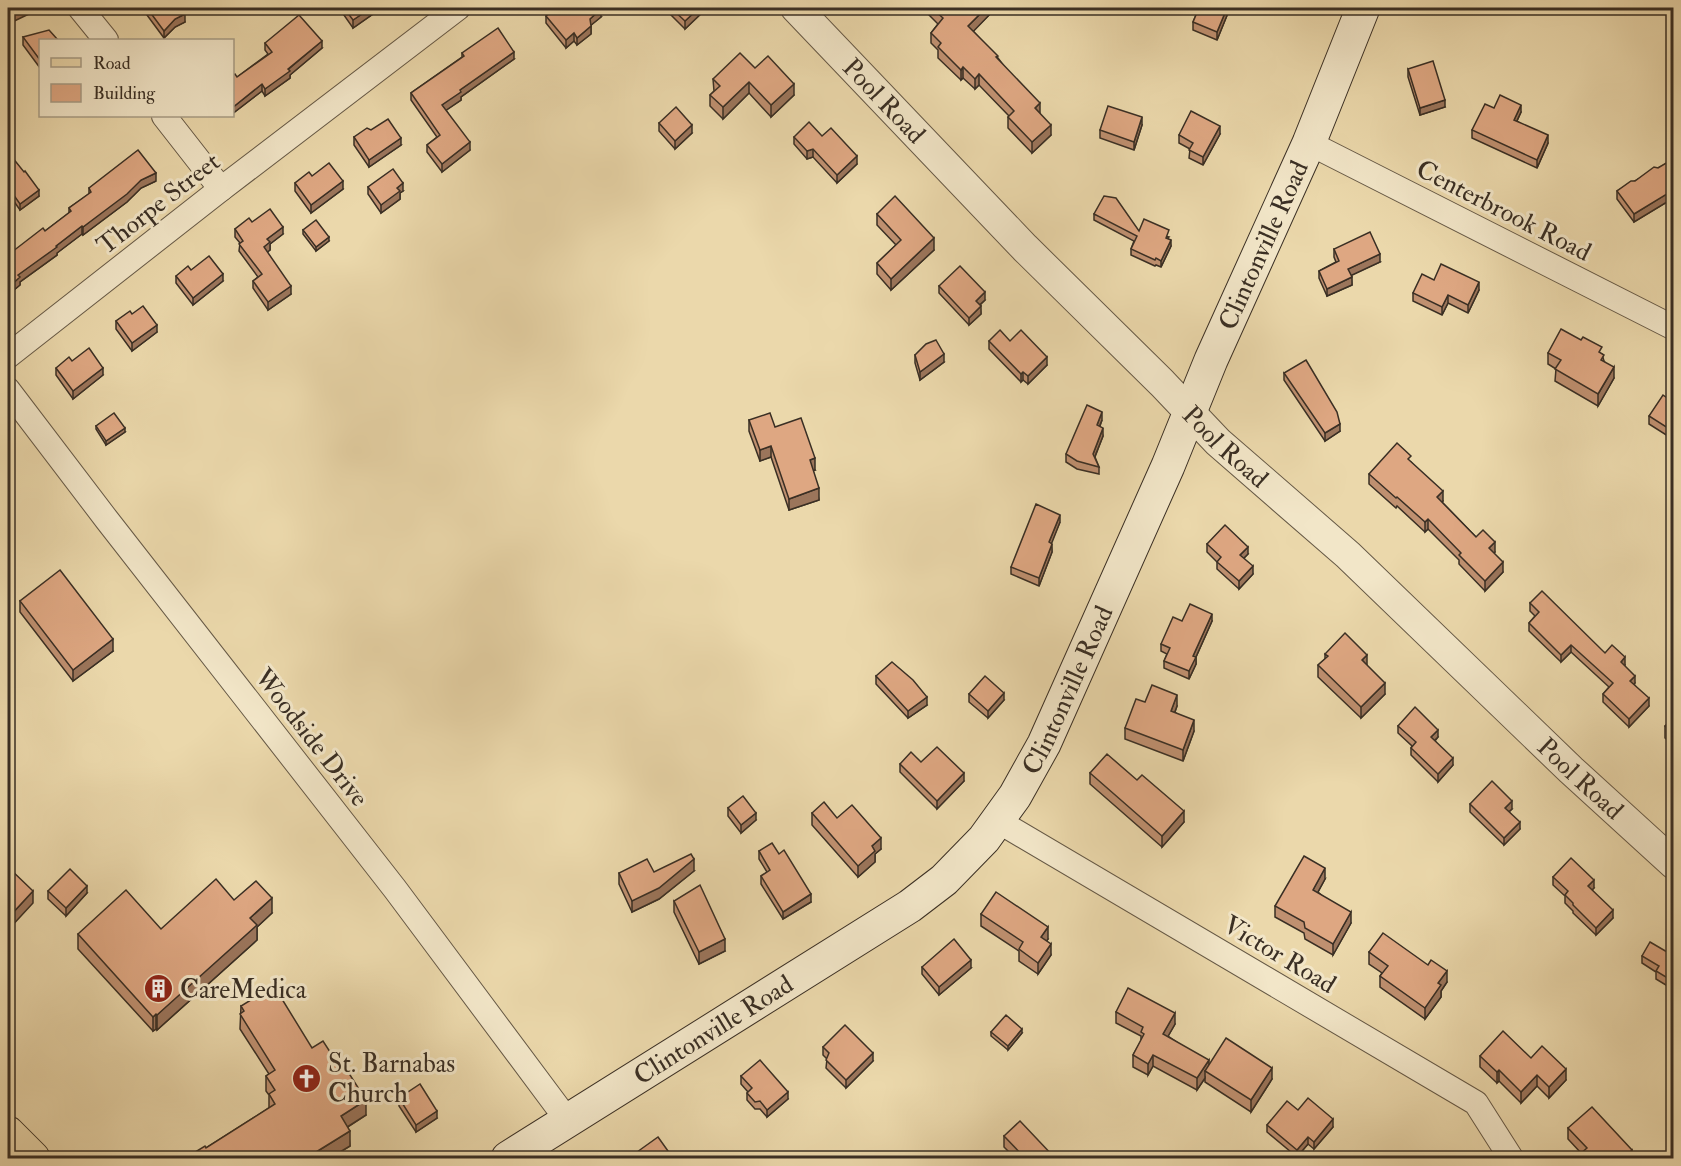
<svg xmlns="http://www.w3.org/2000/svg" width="1681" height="1166" viewBox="0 0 1681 1166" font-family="'IM FELL Double Pica',serif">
<rect width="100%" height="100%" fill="#ebd8ab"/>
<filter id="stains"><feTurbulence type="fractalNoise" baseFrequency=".00333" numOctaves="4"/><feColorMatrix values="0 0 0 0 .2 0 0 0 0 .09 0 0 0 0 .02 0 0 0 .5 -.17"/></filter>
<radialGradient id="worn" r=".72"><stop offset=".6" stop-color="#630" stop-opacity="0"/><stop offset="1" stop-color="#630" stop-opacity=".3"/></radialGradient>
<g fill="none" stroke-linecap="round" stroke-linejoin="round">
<defs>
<g id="minor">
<path d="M 80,8 L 106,40"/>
<path d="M 164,116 L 221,189"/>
<path d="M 1309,143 L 1674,328"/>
<path d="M 8,356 L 221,189 L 458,8"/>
<path d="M 8,390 L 107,520 L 395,889 L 568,1121"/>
<path d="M 998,821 L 1476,1103 L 1511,1158"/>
</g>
<g id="tertiary">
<path id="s1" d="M 796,8 L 1025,248 L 1162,383 L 1218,442 L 1348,555 L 1571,770 L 1674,864"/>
</g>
<g id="secondary">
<path id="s2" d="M 508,1158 L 910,906 L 944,880 L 984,839 L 1015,796 L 1044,744 L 1168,466 L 1211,360 L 1309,143 L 1363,8"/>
</g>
<path id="primary" d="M 8,1133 L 33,1158"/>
</defs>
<!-- minor casing -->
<use href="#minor" stroke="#665946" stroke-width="26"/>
<!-- tertiary casing -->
<use href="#tertiary" stroke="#665946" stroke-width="32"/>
<!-- secondary casing -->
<use href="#secondary" stroke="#3a2f24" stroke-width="35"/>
<!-- primary casing -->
<use href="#primary" stroke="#3a2f24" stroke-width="35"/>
<!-- minor -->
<use href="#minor" stroke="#f2e6c8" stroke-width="24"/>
<!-- tertiary -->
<use href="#tertiary" stroke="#f2e6c8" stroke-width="30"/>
<!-- secondary -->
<use href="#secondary" stroke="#f2e6c8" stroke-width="33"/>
<!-- primary -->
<use href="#primary" stroke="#ebd8ab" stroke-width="33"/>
</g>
<!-- wall -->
<g fill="#bf9070" stroke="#3a2f24" stroke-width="1.5">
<path d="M 144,8 L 179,8 L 185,22 L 175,27 L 164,38 L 144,11 Z"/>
<path d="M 339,8 L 380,8 L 380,9 L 353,28 Z"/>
<path d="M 664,8 L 707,8 L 685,29 Z"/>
<path d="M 925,8 L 994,8 L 994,10 L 973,31 L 998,58 L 1040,114 L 1051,135 L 1032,153 L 1008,128 L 1008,117 L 1009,116 L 979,85 L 975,89 L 963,78 L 961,80 L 938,58 L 938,50 L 931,43 L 931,33 L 938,24 L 925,11 Z"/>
<path d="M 1199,8 L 1230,8 L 1217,40 L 1193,30 L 1193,22 Z"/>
<path d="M 546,16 L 601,17 L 591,25 L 591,34 L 577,45 L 574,41 L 566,48 L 546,23 Z"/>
<path d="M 23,37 L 40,40 L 40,68 L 23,45 Z"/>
<path d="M 265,43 L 322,48 L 290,75 L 290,78 L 265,96 L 262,91 L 232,114 L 232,76 L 237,77 L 268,54 L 265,50 Z"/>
<path d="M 462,53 L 514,59 L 461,97 L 461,100 L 446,110 L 470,150 L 442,172 L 427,152 L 427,145 L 437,137 L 411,100 L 411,93 L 462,57 Z"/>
<path d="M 755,68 L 794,95 L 771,117 L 749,93 L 723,119 L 710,106 L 710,95 L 714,91 L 713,79 Z"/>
<path d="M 1408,69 L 1445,107 L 1420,115 L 1408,77 Z"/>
<path d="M 1494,108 L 1521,112 L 1517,121 L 1548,143 L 1537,168 L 1472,138 L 1472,130 Z"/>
<path d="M 659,123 L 692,133 L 675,149 L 659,131 Z"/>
<path d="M 1142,125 L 1134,150 L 1100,138 L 1100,130 Z"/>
<path d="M 1220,134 L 1203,165 L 1189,158 L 1190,149 L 1179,143 L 1179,135 Z"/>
<path d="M 822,136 L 857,164 L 837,183 L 813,157 L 807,159 L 794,144 L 794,137 Z"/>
<path d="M 354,137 L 401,145 L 369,167 L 354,145 Z"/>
<path d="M 8,152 L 39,196 L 20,210 L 8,193 Z"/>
<path d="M 1674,160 L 1674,196 L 1672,199 L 1634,222 L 1617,199 L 1617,191 L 1658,168 Z"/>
<path d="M 312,176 L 343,189 L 311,213 L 295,191 L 295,183 Z"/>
<path d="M 156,181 L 141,188 L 127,202 L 83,235 L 82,234 L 57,253 L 57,255 L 20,282 L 20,285 L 8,295 L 45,231 L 69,213 L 69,208 L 89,194 L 89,188 Z"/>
<path d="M 368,187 L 403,191 L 400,193 L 400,199 L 381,213 L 368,194 Z"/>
<path d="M 877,214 L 934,250 L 891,290 L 877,274 L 877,263 L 896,245 L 877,225 Z"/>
<path d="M 1094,214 L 1139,231 L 1169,237 L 1168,238 L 1171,246 L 1161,267 L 1156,265 L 1155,266 L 1131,255 L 1131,249 L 1134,241 L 1094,220 Z"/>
<path d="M 252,222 L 283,234 L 270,244 L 270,250 L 267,252 L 291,294 L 268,310 L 253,288 L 253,281 L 258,277 L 239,251 L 240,243 L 235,237 L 235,229 Z"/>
<path d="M 303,230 L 329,241 L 316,251 L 303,234 Z"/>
<path d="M 1334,249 L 1380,262 L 1351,275 L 1352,285 L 1327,296 L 1319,278 L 1319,271 L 1336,262 L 1334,257 Z"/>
<path d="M 191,270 L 223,281 L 193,305 L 176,283 L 176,276 Z"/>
<path d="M 1434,280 L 1479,290 L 1468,313 L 1448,303 L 1442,315 L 1413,301 L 1413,293 Z"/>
<path d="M 939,286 L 985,300 L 980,305 L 981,314 L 969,325 L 939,293 Z"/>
<path d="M 132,314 L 157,332 L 132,351 L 116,329 L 116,321 Z"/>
<path d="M 989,341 L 1010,341 L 1047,365 L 1028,384 L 1023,380 L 1021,382 L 989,349 Z"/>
<path d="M 1548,353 L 1602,354 L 1604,361 L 1614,378 L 1598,406 L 1555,381 L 1556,369 L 1548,364 Z"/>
<path d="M 915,355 L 944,362 L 920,380 L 915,363 Z"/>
<path d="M 72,361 L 103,375 L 73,399 L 56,375 L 56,368 Z"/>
<path d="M 1284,373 L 1340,431 L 1325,441 L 1284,380 Z"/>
<path d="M 1674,403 L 1674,440 L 1649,424 L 1649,416 Z"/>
<path d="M 749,420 L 775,427 L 815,470 L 813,470 L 819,500 L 789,510 L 771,457 L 760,461 L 749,431 Z"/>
<path d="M 1102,420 L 1100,426 L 1103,436 L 1095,457 L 1099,467 L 1099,474 L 1077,469 L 1066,462 L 1066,454 Z"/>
<path d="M 96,426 L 125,432 L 106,445 L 96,429 Z"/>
<path d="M 1411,462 L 1443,501 L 1442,502 L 1476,537 L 1495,552 L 1494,553 L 1503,572 L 1485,591 L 1459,564 L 1459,560 L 1428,529 L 1425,532 L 1397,506 L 1396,508 L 1369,484 L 1369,474 Z"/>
<path d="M 1060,522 L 1051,543 L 1052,552 L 1039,586 L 1011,574 L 1011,567 Z"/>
<path d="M 1207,544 L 1248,554 L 1244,558 L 1253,574 L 1239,589 L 1217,569 L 1217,562 L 1207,552 Z"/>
<path d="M 20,601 L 113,651 L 73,681 L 20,612 Z"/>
<path d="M 1530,603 L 1605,653 L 1625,665 L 1624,666 L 1635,683 L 1634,684 L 1649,706 L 1629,727 L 1603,702 L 1603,694 L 1609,687 L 1571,652 L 1561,662 L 1529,631 L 1529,623 L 1535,616 L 1530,611 Z"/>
<path d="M 1182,621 L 1212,621 L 1196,657 L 1196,664 L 1189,679 L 1164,668 L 1164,661 L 1167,654 L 1161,651 L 1161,644 Z"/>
<path d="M 1325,654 L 1385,694 L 1361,718 L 1318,677 L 1318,665 L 1325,659 Z"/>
<path d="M 876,676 L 927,705 L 908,718 L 876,684 Z"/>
<path d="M 969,694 L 1004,700 L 988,718 L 969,702 Z"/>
<path d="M 1145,702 L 1177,706 L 1175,712 L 1194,731 L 1183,761 L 1125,739 L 1125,728 Z"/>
<path d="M 1674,718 L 1674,746 L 1665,738 L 1665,726 Z"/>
<path d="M 1398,726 L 1438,737 L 1435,741 L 1453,765 L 1438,782 L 1411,755 L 1411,748 L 1412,746 L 1398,733 Z"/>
<path d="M 1674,753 L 1674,778 L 1667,772 L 1667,760 Z"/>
<path d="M 921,762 L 964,781 L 937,809 L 900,772 L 900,764 Z"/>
<path d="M 1090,773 L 1184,822 L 1162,847 L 1090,784 Z"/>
<path d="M 1470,804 L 1512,809 L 1509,812 L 1520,829 L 1504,845 L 1470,812 Z"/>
<path d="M 728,808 L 756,820 L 741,833 L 728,816 Z"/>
<path d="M 812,813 L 837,818 L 881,849 L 875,854 L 875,862 L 858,877 L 812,825 Z"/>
<path d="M 759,851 L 779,854 L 811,902 L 783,919 L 761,884 L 761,876 L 767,872 L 759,859 Z"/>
<path d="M 694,871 L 659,899 L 632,912 L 619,884 L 619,873 Z"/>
<path d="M 1553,877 L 1594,888 L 1592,890 L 1613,918 L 1596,935 L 1573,913 L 1573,911 L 1565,903 L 1565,896 L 1553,885 Z"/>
<path d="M 1325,879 L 1318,892 L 1351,923 L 1333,955 L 1305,939 L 1304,933 L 1275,917 L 1275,906 Z"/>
<path d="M 48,891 L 87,893 L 66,916 L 48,899 Z"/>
<path d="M 234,900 L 272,913 L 257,927 L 257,940 L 157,1030 L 156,1029 L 153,1031 L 78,949 L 78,934 L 161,929 Z"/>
<path d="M 674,901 L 725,951 L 699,964 L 674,912 Z"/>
<path d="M 981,914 L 1048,939 L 1046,941 L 1051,955 L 1038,974 L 1019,961 L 1019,951 L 981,926 Z"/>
<path d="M 1369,952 L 1447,982 L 1441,991 L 1441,997 L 1425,1019 L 1380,987 L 1380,976 L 1382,973 L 1369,964 Z"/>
<path d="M 1642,956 L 1674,956 L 1674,990 L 1656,979 L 1656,972 L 1642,963 Z"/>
<path d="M 922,967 L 971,968 L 939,995 L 922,974 Z"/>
<path d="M 241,1006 L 312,1048 L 366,1115 L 348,1127 L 350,1146 L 330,1158 L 187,1158 L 187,1157 L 206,1148 L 269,1108 L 269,1095 L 266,1091 L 266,1076 L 269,1074 L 240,1029 Z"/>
<path d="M 1116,1012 L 1175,1024 L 1168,1036 L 1209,1064 L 1272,1079 L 1251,1112 L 1205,1082 L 1205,1078 L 1197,1090 L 1153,1066 L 1148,1075 L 1133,1067 L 1133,1055 L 1141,1041 L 1141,1036 L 1116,1023 Z"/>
<path d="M 991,1032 L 1022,1033 L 1008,1050 L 991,1036 Z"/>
<path d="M 823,1047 L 873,1061 L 846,1088 L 826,1068 L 827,1059 L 823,1055 Z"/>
<path d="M 1480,1056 L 1531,1058 L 1566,1080 L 1549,1098 L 1537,1086 L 1521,1103 L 1499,1081 L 1497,1083 L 1480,1067 Z"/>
<path d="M 741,1076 L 788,1099 L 767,1117 L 760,1109 L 755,1109 L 747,1100 L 747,1093 L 748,1092 L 741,1084 Z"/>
<path d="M 399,1098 L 437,1118 L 416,1132 L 399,1106 Z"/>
<path d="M 1298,1110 L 1333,1127 L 1314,1149 L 1308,1144 L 1297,1157 L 1267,1132 L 1267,1125 Z"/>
<path d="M 1568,1128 L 1632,1158 L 1580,1158 L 1580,1154 L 1581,1153 L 1568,1139 Z"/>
<path d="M 1004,1136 L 1055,1158 L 1015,1158 L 1004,1147 Z"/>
</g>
<!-- shaded-wall -->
<g fill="#9b755b" stroke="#3a2f24" stroke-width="1.5">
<path d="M 26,8 L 29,8 L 29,14 L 8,24 L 8,17 Z"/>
<path d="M 371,8 L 380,8 L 380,9 L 353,28 L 353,20 Z"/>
<path d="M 699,8 L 707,8 L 685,29 L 685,21 Z"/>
<path d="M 986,8 L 994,8 L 994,10 L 968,37 L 968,26 Z"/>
<path d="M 1227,8 L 1230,8 L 1217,40 L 1217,32 Z"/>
<path d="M 601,9 L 601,17 L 590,26 L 590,19 Z"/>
<path d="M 185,14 L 185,22 L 175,27 L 164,38 L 164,31 L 175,19 Z"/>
<path d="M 591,26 L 591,34 L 577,45 L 577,38 Z"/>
<path d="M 574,33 L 574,41 L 566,48 L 566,40 Z"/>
<path d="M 322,41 L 322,48 L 290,75 L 290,78 L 265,96 L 265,89 Z"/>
<path d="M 514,52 L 514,59 L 461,97 L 461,100 L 442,113 L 442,105 L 460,90 Z"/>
<path d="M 963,67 L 963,78 L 961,80 L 961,70 Z"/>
<path d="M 979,74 L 979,85 L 975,89 L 975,79 Z"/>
<path d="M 749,82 L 749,93 L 723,119 L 723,107 Z"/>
<path d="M 262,84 L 262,91 L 232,114 L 232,108 Z"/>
<path d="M 794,84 L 794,95 L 771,117 L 771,105 Z"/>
<path d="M 1445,100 L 1445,107 L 1420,115 L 1420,108 Z"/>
<path d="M 1040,103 L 1040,114 L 1035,108 Z"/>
<path d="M 1521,105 L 1521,112 L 1514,127 L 1514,120 Z"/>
<path d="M 1142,117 L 1142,125 L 1134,150 L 1134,142 Z"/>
<path d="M 692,125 L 692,133 L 675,149 L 675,141 Z"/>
<path d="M 1051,125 L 1051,135 L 1032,153 L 1032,142 Z"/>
<path d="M 1220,126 L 1220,134 L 1203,165 L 1203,157 Z"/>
<path d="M 1548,135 L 1548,143 L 1537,168 L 1537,160 Z"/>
<path d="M 401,138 L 401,145 L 369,167 L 369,160 Z"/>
<path d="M 470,142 L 470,150 L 442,172 L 442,164 Z"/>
<path d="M 813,149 L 813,157 L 807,159 L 807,151 Z"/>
<path d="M 857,156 L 857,164 L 837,183 L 837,175 Z"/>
<path d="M 156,173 L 156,181 L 141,188 L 127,202 L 83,235 L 83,227 L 141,180 Z"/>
<path d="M 343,181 L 343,189 L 311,213 L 311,205 Z"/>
<path d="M 403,183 L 403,191 L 400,193 L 400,199 L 381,213 L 381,205 L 397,188 Z"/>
<path d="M 1674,189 L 1674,196 L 1672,199 L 1634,222 L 1634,214 Z"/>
<path d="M 39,190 L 39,196 L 20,210 L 20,204 Z"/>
<path d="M 82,226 L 82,234 L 57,253 L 57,255 L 20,282 L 20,285 L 8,295 L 8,288 L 18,275 Z"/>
<path d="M 283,227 L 283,234 L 270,244 L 270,250 L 264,255 L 264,247 L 267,239 Z"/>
<path d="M 329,237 L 329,241 L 316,251 L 316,247 Z"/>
<path d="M 934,238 L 934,250 L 891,290 L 891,279 Z"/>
<path d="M 1171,240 L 1171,246 L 1161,267 L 1161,261 Z"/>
<path d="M 1380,254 L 1380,262 L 1348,277 L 1348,269 Z"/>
<path d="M 223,274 L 223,281 L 193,305 L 193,298 Z"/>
<path d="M 1352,277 L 1352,285 L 1327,296 L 1327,289 Z"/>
<path d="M 1479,282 L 1479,290 L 1468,313 L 1468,305 Z"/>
<path d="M 291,286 L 291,294 L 268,310 L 268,302 Z"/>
<path d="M 985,292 L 985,300 L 976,308 L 976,301 Z"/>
<path d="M 1448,295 L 1448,303 L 1442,315 L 1442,307 Z"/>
<path d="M 981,306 L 981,314 L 969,325 L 969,318 Z"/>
<path d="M 157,325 L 157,332 L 132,351 L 132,343 Z"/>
<path d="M 944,354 L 944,362 L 920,380 L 920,372 Z"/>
<path d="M 1047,357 L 1047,365 L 1028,384 L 1028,376 Z"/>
<path d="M 1614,367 L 1614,378 L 1598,406 L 1598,394 Z"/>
<path d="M 103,368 L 103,375 L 73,399 L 73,391 Z"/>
<path d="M 1023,372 L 1023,380 L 1021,382 L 1021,374 Z"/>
<path d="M 1102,412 L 1102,420 L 1097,432 L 1097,425 Z"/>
<path d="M 1340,424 L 1340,431 L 1325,441 L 1325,433 Z"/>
<path d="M 125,428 L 125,432 L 106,445 L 106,441 Z"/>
<path d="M 1103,428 L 1103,436 L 1093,461 L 1093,454 Z"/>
<path d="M 771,446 L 771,457 L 760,461 L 760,450 Z"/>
<path d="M 815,458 L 815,470 L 810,472 L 810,460 Z"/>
<path d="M 819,488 L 819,500 L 789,510 L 789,499 Z"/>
<path d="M 1443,491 L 1443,501 L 1437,507 L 1437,497 Z"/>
<path d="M 1060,515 L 1060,522 L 1049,550 L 1049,542 Z"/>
<path d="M 1428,519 L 1428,529 L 1425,532 L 1425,522 Z"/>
<path d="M 1495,542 L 1495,552 L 1489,557 L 1489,548 Z"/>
<path d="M 1052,544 L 1052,552 L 1039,586 L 1039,578 Z"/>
<path d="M 1248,547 L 1248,554 L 1240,562 L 1240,555 Z"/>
<path d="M 1503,562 L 1503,572 L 1485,591 L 1485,581 Z"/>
<path d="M 1253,566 L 1253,574 L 1239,589 L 1239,581 Z"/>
<path d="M 1212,614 L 1212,621 L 1196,657 L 1196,664 L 1189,679 L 1189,671 L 1193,656 Z"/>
<path d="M 113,639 L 113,651 L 73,681 L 73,670 Z"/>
<path d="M 1571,645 L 1571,652 L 1561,662 L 1561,655 Z"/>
<path d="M 1367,655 L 1367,666 L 1362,660 Z"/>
<path d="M 1625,657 L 1625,665 L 1621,670 L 1621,662 Z"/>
<path d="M 1635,676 L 1635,683 L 1630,688 L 1630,681 Z"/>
<path d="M 1385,683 L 1385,694 L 1361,718 L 1361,707 Z"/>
<path d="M 1004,693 L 1004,700 L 988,718 L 988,711 Z"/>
<path d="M 1177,695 L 1177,706 L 1171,722 L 1171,711 Z"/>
<path d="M 927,697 L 927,705 L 908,718 L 908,711 Z"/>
<path d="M 1649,698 L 1649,706 L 1629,727 L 1629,719 Z"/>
<path d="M 1194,720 L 1194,731 L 1183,761 L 1183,750 Z"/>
<path d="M 1438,730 L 1438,737 L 1431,744 L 1431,737 Z"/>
<path d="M 1453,758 L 1453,765 L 1438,782 L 1438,774 Z"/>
<path d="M 964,773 L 964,781 L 937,809 L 937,801 Z"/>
<path d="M 1512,801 L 1512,809 L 1505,815 L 1505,808 Z"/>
<path d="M 1184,811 L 1184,822 L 1162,847 L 1162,836 Z"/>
<path d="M 756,813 L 756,820 L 741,833 L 741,825 Z"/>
<path d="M 1520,822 L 1520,829 L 1504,845 L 1504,838 Z"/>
<path d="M 881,838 L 881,849 L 875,854 L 875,862 L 858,877 L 858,866 L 872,846 Z"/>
<path d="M 694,859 L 694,871 L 659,899 L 632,912 L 632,901 Z"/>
<path d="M 1325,868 L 1325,879 L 1313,901 L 1313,890 Z"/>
<path d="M 1594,880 L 1594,888 L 1588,894 L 1588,886 Z"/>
<path d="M 87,886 L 87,893 L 66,916 L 66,908 Z"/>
<path d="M 33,891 L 33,903 L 8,930 L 8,918 Z"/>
<path d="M 811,894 L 811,902 L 783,919 L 783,912 Z"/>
<path d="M 272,898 L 272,913 L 257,927 L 257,940 L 157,1030 L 157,1015 L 250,918 Z"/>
<path d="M 1613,910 L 1613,918 L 1596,935 L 1596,928 Z"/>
<path d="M 1351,912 L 1351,923 L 1333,955 L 1333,944 Z"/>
<path d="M 1048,927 L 1048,939 L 1041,949 L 1041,937 Z"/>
<path d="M 725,939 L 725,951 L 699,964 L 699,952 Z"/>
<path d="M 1051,944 L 1051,955 L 1038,974 L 1038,963 Z"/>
<path d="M 971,960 L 971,968 L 939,995 L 939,987 Z"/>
<path d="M 1447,971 L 1447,982 L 1441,991 L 1441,997 L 1425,1019 L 1425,1008 L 1438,983 Z"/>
<path d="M 1175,1013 L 1175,1024 L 1163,1045 L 1163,1034 Z"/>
<path d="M 156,1014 L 156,1029 L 153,1031 L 153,1017 Z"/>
<path d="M 1022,1029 L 1022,1033 L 1008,1050 L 1008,1046 Z"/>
<path d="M 873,1053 L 873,1061 L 846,1088 L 846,1080 Z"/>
<path d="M 1153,1055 L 1153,1066 L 1148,1075 L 1148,1064 Z"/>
<path d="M 1209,1060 L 1209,1072 L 1205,1071 L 1205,1078 L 1197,1090 L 1197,1078 Z"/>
<path d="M 1272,1068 L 1272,1079 L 1251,1112 L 1251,1100 Z"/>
<path d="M 1566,1069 L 1566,1080 L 1549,1098 L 1549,1087 Z"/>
<path d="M 1499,1070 L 1499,1081 L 1497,1083 L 1497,1072 Z"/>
<path d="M 1537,1075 L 1537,1086 L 1521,1103 L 1521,1092 Z"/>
<path d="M 788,1092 L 788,1099 L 767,1117 L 767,1110 Z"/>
<path d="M 366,1100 L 366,1115 L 341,1131 L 341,1116 Z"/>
<path d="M 437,1111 L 437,1118 L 416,1132 L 416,1125 Z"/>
<path d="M 1333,1119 L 1333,1127 L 1314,1149 L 1314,1142 Z"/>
<path d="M 350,1131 L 350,1146 L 330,1158 L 308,1158 L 308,1157 Z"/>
<path d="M 1308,1137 L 1308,1144 L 1297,1157 L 1297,1150 Z"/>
<path d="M 1632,1150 L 1632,1158 L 1623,1158 Z"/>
</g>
<!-- building -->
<g fill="#dea782" stroke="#3a2f24" stroke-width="1.5">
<path d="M 8,8 L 26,8 L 8,17 Z"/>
<path d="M 147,8 L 179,8 L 185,14 L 175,19 L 164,31 Z"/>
<path d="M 344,8 L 371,8 L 353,20 Z"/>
<path d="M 556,8 L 600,8 L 601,9 L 590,19 L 591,26 L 577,38 L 574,33 L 566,40 L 546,16 Z"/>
<path d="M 671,8 L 699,8 L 685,21 Z"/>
<path d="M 932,8 L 986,8 L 968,26 L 998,56 L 996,57 L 1040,103 L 1035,108 L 1051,125 L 1032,142 L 1008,117 L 1014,111 L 979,74 L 975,79 L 963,67 L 961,70 L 938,47 L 941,43 L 931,33 L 943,18 Z"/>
<path d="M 1199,8 L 1227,8 L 1217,32 L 1193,22 Z"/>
<path d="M 299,15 L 322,41 L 288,69 L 290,71 L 265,89 L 262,84 L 232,108 L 232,76 L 235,74 L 237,77 L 272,52 L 265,43 Z"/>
<path d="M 498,28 L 514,52 L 460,90 L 461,92 L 442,105 L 470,142 L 442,164 L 427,145 L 440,135 L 411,93 L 464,56 L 462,53 Z"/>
<path d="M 49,30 L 58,40 L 40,40 L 40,60 L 23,37 Z"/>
<path d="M 740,53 L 755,68 L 768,56 L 794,84 L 771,105 L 749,82 L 723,107 L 710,95 L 720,86 L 713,79 Z"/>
<path d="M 1433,61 L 1445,100 L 1420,108 L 1408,69 Z"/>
<path d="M 1500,95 L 1521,105 L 1514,120 L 1548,135 L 1537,160 L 1472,130 L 1485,104 L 1494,108 Z"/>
<path d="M 1108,106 L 1142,117 L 1134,142 L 1100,130 Z"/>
<path d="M 676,107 L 692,125 L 675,141 L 659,123 Z"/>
<path d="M 1191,111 L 1220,126 L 1203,157 L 1189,150 L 1193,143 L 1179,135 Z"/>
<path d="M 388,119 L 401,138 L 369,160 L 354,137 L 367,128 L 371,130 Z"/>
<path d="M 809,122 L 822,136 L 831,128 L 857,156 L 837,175 L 813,149 L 807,151 L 794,137 Z"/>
<path d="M 138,150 L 156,173 L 141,180 L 127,194 L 83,227 L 82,226 L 56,246 L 57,247 L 18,275 L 20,277 L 8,288 L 8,255 L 43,228 L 45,231 L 71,211 L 69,208 L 91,192 L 89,188 Z"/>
<path d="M 8,152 L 24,172 L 25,171 L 39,190 L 20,204 L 8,187 Z"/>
<path d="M 1673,159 L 1674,160 L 1674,189 L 1672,191 L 1634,214 L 1617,191 L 1631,181 L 1635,181 L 1654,167 L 1658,168 Z"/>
<path d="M 329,163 L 343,181 L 311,205 L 295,183 L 309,172 L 312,176 Z"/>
<path d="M 393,169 L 403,183 L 397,188 L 400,191 L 381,205 L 368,187 Z"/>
<path d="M 895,196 L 934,238 L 891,279 L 877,263 L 901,240 L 877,214 Z"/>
<path d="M 1104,196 L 1116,198 L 1139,231 L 1144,219 L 1169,230 L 1166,238 L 1171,240 L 1161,261 L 1156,258 L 1155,260 L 1131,249 L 1137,236 L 1094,214 Z"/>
<path d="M 270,209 L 283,227 L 267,239 L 270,242 L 264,247 L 291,286 L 268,302 L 253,281 L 262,274 L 239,244 L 243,241 L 235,229 L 249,218 L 252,222 Z"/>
<path d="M 316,220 L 329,237 L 316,247 L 303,230 Z"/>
<path d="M 1370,232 L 1380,254 L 1348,269 L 1352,277 L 1327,289 L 1319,271 L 1339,261 L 1334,249 Z"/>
<path d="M 209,256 L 223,274 L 193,298 L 176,276 L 188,266 L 191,270 Z"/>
<path d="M 1441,264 L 1479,282 L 1468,305 L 1448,295 L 1442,307 L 1413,293 L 1422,274 L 1434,280 Z"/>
<path d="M 960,266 L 985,292 L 976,301 L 981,306 L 969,318 L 939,286 Z"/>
<path d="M 143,306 L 157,325 L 132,343 L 116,321 L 130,311 L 132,314 Z"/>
<path d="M 1561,329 L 1581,340 L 1583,337 L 1602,347 L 1599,352 L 1604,355 L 1601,360 L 1614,367 L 1598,394 L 1555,369 L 1561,360 L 1548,353 Z"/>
<path d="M 1000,330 L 1010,341 L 1021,330 L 1047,357 L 1028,376 L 1023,372 L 1021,374 L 989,341 Z"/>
<path d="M 936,340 L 944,354 L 920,372 L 915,355 L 926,344 Z"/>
<path d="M 89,348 L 103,368 L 73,391 L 56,368 L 69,357 L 72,361 Z"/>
<path d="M 1306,360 L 1337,412 L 1340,424 L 1325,433 L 1284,373 Z"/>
<path d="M 1663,395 L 1674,403 L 1674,432 L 1649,416 Z"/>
<path d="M 1087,405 L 1102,412 L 1097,425 L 1103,428 L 1093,454 L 1099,467 L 1077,461 L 1066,454 Z"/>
<path d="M 114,413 L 125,428 L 106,441 L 96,426 Z"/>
<path d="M 770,413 L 775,427 L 801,418 L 815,458 L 810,460 L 819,488 L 789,499 L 771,446 L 760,450 L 749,420 Z"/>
<path d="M 1397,443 L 1411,456 L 1408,459 L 1443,491 L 1437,497 L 1476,537 L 1483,530 L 1495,542 L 1489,548 L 1503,562 L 1485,581 L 1459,555 L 1461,553 L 1428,519 L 1425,522 L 1397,497 L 1396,498 L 1369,474 Z"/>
<path d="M 1036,504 L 1060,515 L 1049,542 L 1052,544 L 1039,578 L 1011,567 Z"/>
<path d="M 1225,525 L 1248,547 L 1240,555 L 1253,566 L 1239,581 L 1217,562 L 1221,557 L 1207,544 Z"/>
<path d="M 60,570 L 113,639 L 73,670 L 20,601 Z"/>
<path d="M 1542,591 L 1605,653 L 1612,645 L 1625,657 L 1621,662 L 1635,676 L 1630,681 L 1649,698 L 1629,719 L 1603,694 L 1613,683 L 1571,645 L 1561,655 L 1529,623 L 1539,612 L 1530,603 Z"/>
<path d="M 1190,604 L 1212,614 L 1193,656 L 1196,657 L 1189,671 L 1164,661 L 1170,648 L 1161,644 L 1173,617 L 1182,621 Z"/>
<path d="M 1345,633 L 1367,655 L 1362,660 L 1385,683 L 1361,707 L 1318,665 L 1328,656 L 1325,654 Z"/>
<path d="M 892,662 L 913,680 L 927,697 L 908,711 L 876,676 Z"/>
<path d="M 985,676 L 1004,693 L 988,711 L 969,694 Z"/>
<path d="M 1152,685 L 1177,695 L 1171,711 L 1194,720 L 1183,750 L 1125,728 L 1136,699 L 1145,702 Z"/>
<path d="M 1415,707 L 1438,730 L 1431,737 L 1453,758 L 1438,774 L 1411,748 L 1416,742 L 1398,726 Z"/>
<path d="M 1674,718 L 1674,735 L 1665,726 Z"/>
<path d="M 937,747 L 964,773 L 937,801 L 900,764 L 911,752 L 921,762 Z"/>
<path d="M 1674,753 L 1674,766 L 1667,760 Z"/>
<path d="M 1107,754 L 1137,780 L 1142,775 L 1184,811 L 1162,836 L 1090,773 Z"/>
<path d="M 1492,781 L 1512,801 L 1505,808 L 1520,822 L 1504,838 L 1470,804 Z"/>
<path d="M 743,796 L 756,813 L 741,825 L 728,808 Z"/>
<path d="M 824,802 L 837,818 L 852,805 L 881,838 L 872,846 L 875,851 L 858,866 L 812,813 Z"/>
<path d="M 772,843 L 779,854 L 784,850 L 811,894 L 783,912 L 761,876 L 770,870 L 759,851 Z"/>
<path d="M 691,854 L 694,859 L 659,888 L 632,901 L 619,873 L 647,859 L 654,872 Z"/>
<path d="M 1304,856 L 1325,868 L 1313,890 L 1351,912 L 1333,944 L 1305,928 L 1304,922 L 1275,906 Z"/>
<path d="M 1571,858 L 1594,880 L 1588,886 L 1613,910 L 1596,928 L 1573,905 L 1573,903 L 1565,895 L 1568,891 L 1553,877 Z"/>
<path d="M 8,867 L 33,891 L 8,918 Z"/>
<path d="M 70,869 L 87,886 L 66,908 L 48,891 Z"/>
<path d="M 216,879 L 234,900 L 256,881 L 272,898 L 250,918 L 257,925 L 157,1015 L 156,1014 L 153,1017 L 78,934 L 126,890 L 161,929 Z"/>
<path d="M 700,885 L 725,939 L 699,952 L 674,901 Z"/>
<path d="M 996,892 L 1048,927 L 1041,937 L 1051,944 L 1038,963 L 1019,949 L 1023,942 L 981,914 Z"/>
<path d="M 1383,933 L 1428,965 L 1431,960 L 1447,971 L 1438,983 L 1441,985 L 1425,1008 L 1380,976 L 1388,966 L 1369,952 Z"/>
<path d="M 954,939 L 971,960 L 939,987 L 922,967 Z"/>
<path d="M 1650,942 L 1674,956 L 1674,982 L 1656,971 L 1659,966 L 1642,956 Z"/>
<path d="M 274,986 L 312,1048 L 323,1041 L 332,1055 L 336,1053 L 366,1100 L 341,1116 L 350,1131 L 308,1157 L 309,1158 L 189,1158 L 187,1157 L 205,1146 L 206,1148 L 275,1104 L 269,1094 L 275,1090 L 266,1076 L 275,1070 L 240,1014 L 244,1011 L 241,1006 Z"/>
<path d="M 1128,988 L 1175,1013 L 1163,1034 L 1209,1060 L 1197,1078 L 1153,1055 L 1148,1064 L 1133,1055 L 1144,1034 L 1141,1032 L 1143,1027 L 1116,1012 Z"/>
<path d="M 1006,1015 L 1022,1029 L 1008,1046 L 991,1032 Z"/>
<path d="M 845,1025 L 873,1053 L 846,1080 L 826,1060 L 829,1053 L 823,1047 Z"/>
<path d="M 1503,1031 L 1531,1058 L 1542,1046 L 1566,1069 L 1549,1087 L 1537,1075 L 1521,1092 L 1499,1070 L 1497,1072 L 1480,1056 Z"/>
<path d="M 1226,1038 L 1272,1068 L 1251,1100 L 1205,1071 Z"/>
<path d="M 760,1060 L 788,1092 L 767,1110 L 760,1101 L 755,1102 L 747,1093 L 752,1088 L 741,1076 Z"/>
<path d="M 420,1084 L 437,1111 L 416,1125 L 399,1098 Z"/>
<path d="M 1308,1098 L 1333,1119 L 1314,1142 L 1308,1137 L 1297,1150 L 1267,1125 L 1287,1101 L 1298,1110 Z"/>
<path d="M 1592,1107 L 1632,1150 L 1623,1158 L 1584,1158 L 1580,1154 L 1587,1148 L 1568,1128 Z"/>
<path d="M 1020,1121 L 1055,1158 L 1025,1158 L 1004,1136 Z"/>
<path d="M 658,1137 L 673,1158 L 622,1158 L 628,1154 L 630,1157 Z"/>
</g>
<!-- icons -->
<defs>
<symbol id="building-disc" viewBox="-11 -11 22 22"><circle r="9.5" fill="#8f2418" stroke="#f2e6c8"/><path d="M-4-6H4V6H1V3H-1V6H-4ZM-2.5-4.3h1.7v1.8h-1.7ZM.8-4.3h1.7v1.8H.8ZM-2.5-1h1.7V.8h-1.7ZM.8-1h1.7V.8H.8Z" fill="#fff"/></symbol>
<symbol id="church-disc" viewBox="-11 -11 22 22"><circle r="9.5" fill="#8f2418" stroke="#f2e6c8"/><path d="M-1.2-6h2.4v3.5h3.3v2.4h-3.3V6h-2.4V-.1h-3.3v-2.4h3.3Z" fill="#fff"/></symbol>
</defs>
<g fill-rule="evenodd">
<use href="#building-disc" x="142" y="972" width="33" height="33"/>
<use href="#church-disc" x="290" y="1062" width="33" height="33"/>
</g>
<g text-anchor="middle" stroke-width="6" stroke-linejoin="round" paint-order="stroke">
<!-- street labels -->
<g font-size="26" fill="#3a2f24" stroke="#f2e6c8">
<text dy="9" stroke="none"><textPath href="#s1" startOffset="128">Pool Road</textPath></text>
<text transform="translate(158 203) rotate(-38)" y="9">Thorpe Street</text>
<text transform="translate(1504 210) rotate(27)" y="9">Centerbrook Road</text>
<text dy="9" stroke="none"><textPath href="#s2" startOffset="1232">Clintonville Road</textPath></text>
<text dy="9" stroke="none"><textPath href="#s1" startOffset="614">Pool Road</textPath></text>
<text dy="9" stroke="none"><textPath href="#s2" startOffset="746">Clintonville Road</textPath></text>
<text transform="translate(312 737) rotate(52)" y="9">Woodside Drive</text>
<text dy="9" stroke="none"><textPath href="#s1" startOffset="1100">Pool Road</textPath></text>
<text transform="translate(1280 954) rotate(31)" y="9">Victor Road</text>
<text dy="9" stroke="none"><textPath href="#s2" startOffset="242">Clintonville Road</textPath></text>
</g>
<!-- poi labels -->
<g font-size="26" fill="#3a2f24" stroke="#f2e6c8" text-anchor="start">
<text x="180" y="998">CareMedica</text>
<text x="328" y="1072">St. Barnabas<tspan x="328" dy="30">Church</tspan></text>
</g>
</g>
<!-- margin -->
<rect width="1681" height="1166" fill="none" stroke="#ebd8ab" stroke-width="30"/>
<rect x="9" y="9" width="1663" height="1148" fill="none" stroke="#3a2f24" stroke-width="3"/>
<rect x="15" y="15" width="1651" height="1136" fill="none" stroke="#3a2f24" stroke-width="1.5"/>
<!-- legend -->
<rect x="39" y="39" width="195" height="78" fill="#f2e6c8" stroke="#a89d86" stroke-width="1.5"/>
<rect x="51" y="58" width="30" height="9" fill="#ebd8ab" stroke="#a89d86" stroke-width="1.5"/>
<text x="93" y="69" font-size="18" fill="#3a2f24">Road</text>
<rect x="51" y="84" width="30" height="18" fill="#dea782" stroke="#a89d86" stroke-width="1.5"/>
<text x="93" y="99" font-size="18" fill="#3a2f24">Building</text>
<rect width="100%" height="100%" filter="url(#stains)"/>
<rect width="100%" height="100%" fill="url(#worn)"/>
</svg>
